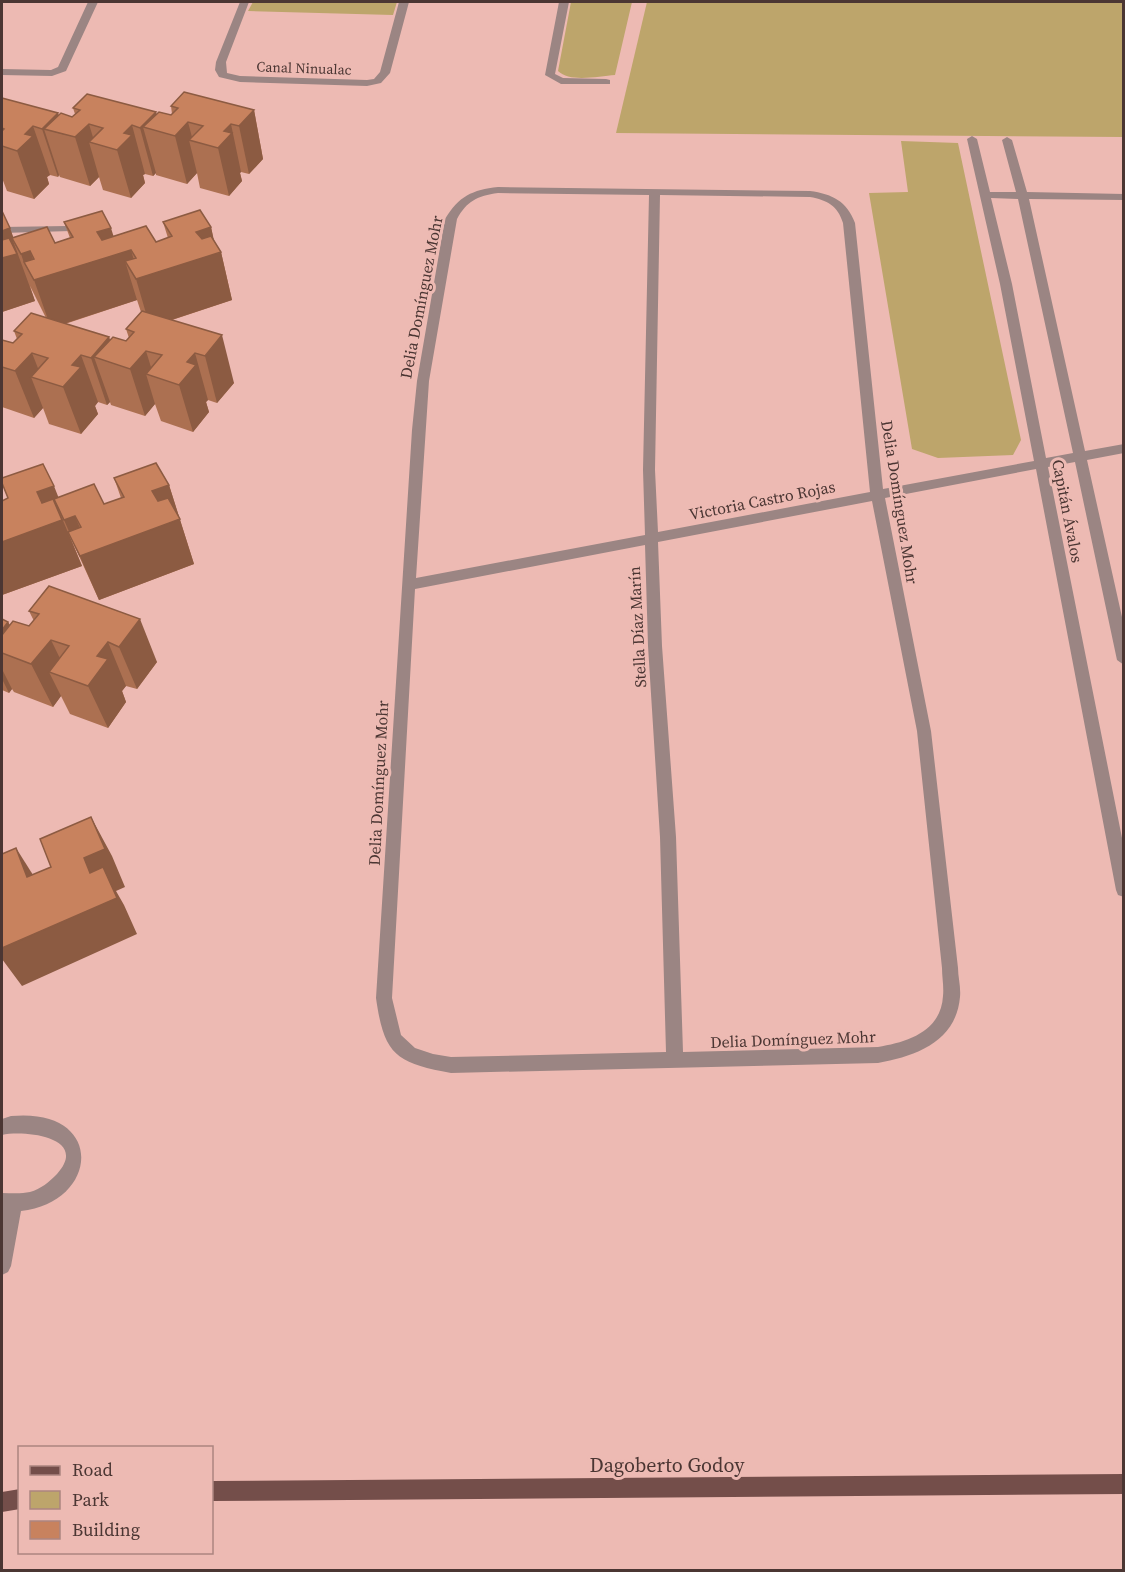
<svg xmlns="http://www.w3.org/2000/svg" width="1125" height="1572" font-family="'Source Serif 4',serif">
	<rect width="100%" height="100%" fill="#edbab3"/>
	<!-- green -->
	<g fill="#bda56b">
		<path d="M253,2H397L393,15L248,11Z"/>
		<path d="M571,2H632L615,75C599,76 570,83 558,71Z"/>
		<path d="M647,2H1123V137L616,133Z"/>
		<path d="M901,141L958,143L1021,440L1013,455L938,458L912,449L869,193L908,192Z"/>
	</g>
	<g fill="none" stroke-linecap="round" stroke-linejoin="round">
		<!-- minor -->
		<g fill="#9b8583" fill-rule="evenodd">
			<path d="M88,2H98L66,71L52,76L2,75V69L51,70L58,67Z"/>
			<path d="M240,2H249L226,62L227,73L240,76L367,80L374,79L380,72L399,2H409L390,73L381,83L367,86L240,82L219,77L215,70L216,62Z"/>
			<path d="M559,2H569L555,74L563,78L606,79L610,80V84H561L545,75Z"/>
			<path d="M972,136L977,139L990,192H1016L1002,140L1007,137L1012,140L1027,192L1124,194V200L1029,199L1085,451L1124,444V453L1087,460L1124,626V665L1117,660L1075,462L1048,467L1124,848V897L1118,895L1116,890L1036,469L885,498L931,731L958,968C958,977 961,987 960,997C956,1042 916,1056 878,1063L451,1073C396,1063 384,1055 376,998L412,430L417,381L445,219C459,196 472,190 498,187L810,191C832,194 847,201 855,223L883,489L1034,461L1000,284L967,139ZM498,193L649,195L643,470L645,535L416,578L429,381L457,219C467,201 477,196 498,193ZM660,195L810,197C827,200 838,206 843,223L870,492L658,532L655,470ZM991,198L1018,199L1073,453L1046,458L1012,284ZM872,501L917,731L942,968C942,977 944,987 943,996C941,1032 907,1042 878,1047L683,1052L676,837L662,646L658,542ZM645,545L648,646L660,837L666,1052L451,1057L433,1054L415,1048L401,1035L392,998L415,589Z"/>
			<path d="M67,226L71,227V231L2,233V227Z"/>
			<path d="M11,1116C107,1107 99,1203 21,1211L11,1266L8,1272L2,1275V1193C11,1193 21,1194 30,1192C41,1189 49,1182 57,1174C90,1137 24,1130 2,1135V1119Z"/>
		</g>
		<!-- major -->
		<g fill="#744e4a" fill-rule="evenodd">
			<path d="M1124,1474V1494L212,1501V1481Z"/>
			<path d="M20,1489V1509L2,1512V1492Z"/>
		</g>
	</g>
	<!-- wall -->
	<g fill="#ac7051" fill-rule="evenodd">
		<path d="M2,98L59,115L72,117L75,114L73,108L171,115L172,114L171,106L254,110L263,159L249,174L241,172L240,173L242,181L229,196L200,188L197,173L187,184L156,175V173L153,176L145,174L143,175L145,183L131,198L103,190L99,177L90,186L60,177L59,175L58,177L50,175L47,177L49,184L34,199L7,191L2,178V179Z"/>
		<path d="M64,222L114,236L156,242L168,238L163,222L211,227L214,242L221,252L232,300L172,320L234,383L217,403L208,400L206,402L209,412L193,432L161,421L155,404L145,416L111,405L110,402L107,405L98,402L95,406L98,414L81,434L49,424L43,408L34,418L2,407V340L13,343L17,339L14,331L46,318L30,286L27,277L35,301L2,312L10,228L13,237L55,243L70,238ZM137,300L141,312L126,329L129,338L126,341L110,340L109,337L65,324Z"/>
		<path d="M114,478L169,485L194,564L99,600L69,534L82,566L2,595V501L58,497L104,504L121,498Z"/>
		<path d="M49,586L157,662L137,689L126,686L122,691L126,702L108,728L70,714L61,696L53,707L14,692L12,689L9,693L2,690V619L8,622L10,625L29,626L34,621L29,611Z"/>
	</g>
	<!-- shaded-wall -->
	<g fill="#8c5b42">
		<path d="M254,110L263,159L249,174L239,126Z"/>
		<path d="M156,112L161,132L143,127L156,173L153,176L140,128Z"/>
		<path d="M58,113L65,135L44,129L59,175L58,177L42,129Z"/>
		<path d="M188,122L193,141L189,140L197,173L187,184L175,136Z"/>
		<path d="M89,124L95,144L89,142L99,177L90,186L75,137Z"/>
		<path d="M231,124L241,172L240,173L242,181L229,196L218,148L224,131Z"/>
		<path d="M132,125L145,174L143,175L145,183L131,198L117,150L124,133Z"/>
		<path d="M33,126L50,175L47,177L49,184L34,199L17,151L25,134Z"/>
		<path d="M211,227L217,254L221,252L232,300L150,327L136,279L125,261L137,300L51,328L34,280L24,263L21,254L30,251L40,278L97,232L111,228L119,254L131,250L139,278L196,232Z"/>
		<path d="M10,228L17,248L12,238L35,301L2,312V231Z"/>
		<path d="M222,335L234,383L217,403L205,356Z"/>
		<path d="M109,337L118,365L94,357L110,402L107,405L91,358Z"/>
		<path d="M146,351L154,377L146,374L155,404L145,416L130,369Z"/>
		<path d="M32,353L43,381L31,377L43,408L34,418L15,371Z"/>
		<path d="M195,353L208,400L206,402L209,412L193,432L179,385L187,362Z"/>
		<path d="M81,355L98,402L95,406L98,414L81,434L63,387L72,365Z"/>
		<path d="M169,485L194,564L99,600L64,520L54,499L82,566L2,595V542L37,492L54,486L67,519L75,516L90,552L152,491Z"/>
		<path d="M140,619L157,662L137,689L119,647Z"/>
		<path d="M8,622L30,663L2,653V630Z"/>
		<path d="M51,640L70,679L49,672L61,696L53,707L31,664Z"/>
		<path d="M108,642L126,686L122,691L126,702L108,728L88,686L97,656Z"/>
		<path d="M2,669L12,689L9,693L2,679Z"/>
		<path d="M91,817L112,856L125,887L116,891L124,905L137,934L22,986L2,959V948L90,873L84,858Z"/>
		<path d="M16,848L40,886L27,877Z"/>
	</g>
	<!-- building -->
	<g fill="#c8825e" stroke="#8c5b42" stroke-width="1.5">
		<path d="M184,92L254,110L239,126L231,124L224,131L232,133L218,148L189,140L203,126L188,122L175,136L143,127L159,112L171,115L178,108L171,106Z"/>
		<path d="M87,94L156,112L140,128L132,125L124,133L132,135L117,150L89,142L103,128L89,124L75,137L44,129L61,113L72,117L80,110L73,108Z"/>
		<path d="M2,98L58,113L42,129L33,126L25,134L33,136L17,151L2,146V131L4,129L2,128Z"/>
		<path d="M200,210L211,227L196,232L202,239L211,236L221,252L136,279L125,261L136,258L131,250L34,280L24,262L34,259L30,251L21,254L12,238L47,227L55,243L73,237L64,222L102,211L111,228L97,232L102,240L146,226L156,242L172,236L163,222Z"/>
		<path d="M2,211L10,228L2,231Z"/>
		<path d="M9,238L17,254L2,258V240Z"/>
		<path d="M142,311L222,335L205,356L195,353L187,362L196,365L179,385L146,374L162,355L146,351L130,369L94,357L113,337L126,341L134,332L126,329Z"/>
		<path d="M31,313L109,337L91,358L81,355L72,365L81,367L63,387L31,377L48,358L32,353L15,371L2,367V340L13,343L22,334L14,331Z"/>
		<path d="M156,463L169,485L152,491L158,501L168,498L180,519L80,556L68,532L81,527L75,516L64,520L54,499L94,484L104,504L124,497L114,478Z"/>
		<path d="M43,464L54,486L37,492L42,503L53,499L62,520L2,542V501L8,498L2,483V478Z"/>
		<path d="M49,586L140,619L119,647L108,642L97,656L108,659L88,686L49,672L69,646L51,640L31,664L2,653V635L13,621L29,626L39,614L29,611Z"/>
		<path d="M2,619L8,622L2,630Z"/>
		<path d="M91,817L105,849L84,858L90,873L103,867L117,898L2,948V854L16,848L27,877L51,867L40,839Z"/>
	</g>
	<g text-anchor="middle" dominant-baseline="central" stroke-width="6" stroke-linejoin="round" paint-order="stroke">
		<!-- far-street labels -->
		<g font-size="14" fill="#4b3633" stroke="#edbab3">
			<text transform="translate(304 68) rotate(2)">Canal Ninualac</text>
		</g>
		<!-- street labels -->
		<g font-size="16" fill="#4b3633" stroke="#edbab3">
			<text transform="translate(421 297) rotate(-79)">Delia Domínguez Mohr</text>
			<text transform="translate(762 500) rotate(-11)">Victoria Castro Rojas</text>
			<text transform="translate(900 502) rotate(81)">Delia Domínguez Mohr</text>
			<text transform="translate(1068 511) rotate(79)">Capitán Ávalos</text>
			<text transform="translate(637 627) rotate(-93)">Stella Díaz Marín</text>
			<text transform="translate(378 783) rotate(-87)">Delia Domínguez Mohr</text>
			<text transform="translate(793 1039) rotate(-2)">Delia Domínguez Mohr</text>
		</g>
		<!-- near-street labels -->
		<g font-size="20" fill="#4b3633" stroke="#edbab3">
			<text x="667" y="1465">Dagoberto Godoy</text>
		</g>
	</g>
	<!-- border -->
	<rect width="1125" height="1572" fill="none" stroke="#4b3633" stroke-width="6"/>
	<!-- legend -->
	<rect x="18" y="1446" width="195" height="108" fill="#edbab3" stroke="#ac8580" stroke-width="1.5"/>
	<rect x="30" y="1466" width="30" height="9" fill="#744e4a" stroke="#ac8580" stroke-width="1.5"/>
	<text x="72" y="1476" font-size="18" fill="#4b3633">Road</text>
	<rect x="30" y="1491" width="30" height="18" fill="#bda56b" stroke="#ac8580" stroke-width="1.5"/>
	<text x="72" y="1506" font-size="18" fill="#4b3633">Park</text>
	<rect x="30" y="1521" width="30" height="18" fill="#c8825e" stroke="#ac8580" stroke-width="1.5"/>
	<text x="72" y="1536" font-size="18" fill="#4b3633">Building</text>
</svg>
